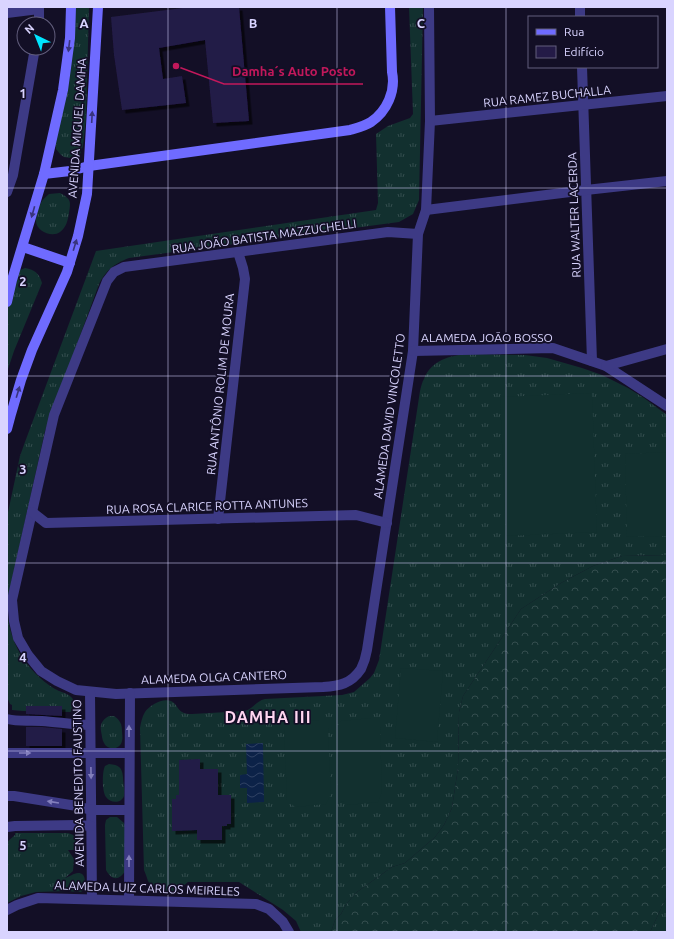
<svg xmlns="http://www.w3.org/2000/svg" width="674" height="939" font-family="Ubuntu,sans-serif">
	<defs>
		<pattern id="grass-tufts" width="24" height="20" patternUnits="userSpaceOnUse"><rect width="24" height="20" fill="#12302f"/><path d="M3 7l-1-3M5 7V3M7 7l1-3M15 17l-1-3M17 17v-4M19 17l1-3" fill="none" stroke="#344d4e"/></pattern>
		<pattern id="forest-crowns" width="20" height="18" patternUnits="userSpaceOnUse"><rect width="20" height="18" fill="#12302f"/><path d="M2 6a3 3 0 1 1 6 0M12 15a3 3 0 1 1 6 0" fill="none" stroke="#344d4e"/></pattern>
		<pattern id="water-waves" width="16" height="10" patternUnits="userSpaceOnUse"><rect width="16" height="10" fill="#0c2248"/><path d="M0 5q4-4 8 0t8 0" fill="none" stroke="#2f4163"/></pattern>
		<filter id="shadow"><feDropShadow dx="3.5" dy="3.5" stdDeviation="0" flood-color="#0009"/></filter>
	</defs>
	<rect width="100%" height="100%" fill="#130f26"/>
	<!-- grass -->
	<g fill="url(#grass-tufts)">
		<path d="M76,7H89L86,119L83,146L80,154L75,157L70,158L64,157L61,155L56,149L55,139Z"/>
		<path d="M409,7H423L419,200L413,214L399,222L129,258C114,264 107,269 99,284L45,431L8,597C4,635 23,669 55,689C64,694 72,693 76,705L74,710L70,712L23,711L12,710V705L10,704L7,697V517L20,456L25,442L96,251L376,210L378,203L376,134L388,126L410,118L413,114Z"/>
		<path d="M60,193C71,199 71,201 69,213C68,220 66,228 60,232C52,238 36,231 36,221C35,218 40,204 42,201C44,198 47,196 49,194Z"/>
		<path d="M25,268C35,270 39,273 42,283L14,351L7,372V310L14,281L18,271Z"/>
		<path d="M469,354L525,355L547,358L582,368L602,375L628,388L644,398L667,415V555L622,556L593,566L561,583L521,609L463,696L459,712L458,768L453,801L452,808L444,825L435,837L405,863L392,867L357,892L347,903L341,914L335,920L331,932H301L296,921L283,910L239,882H188L176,892L166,893L162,892L155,889L148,881L146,875L144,870L140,728C141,722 142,717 145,712C150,705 162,698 171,701C176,703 178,710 182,712C185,714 189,714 192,714L245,711C253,709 256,701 265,699L342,695L354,692L370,678L374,673L379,660L420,391C421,387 422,382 424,379C431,360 451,355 469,354Z"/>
		<path d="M109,716H114C120,720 122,724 122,731C122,734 123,738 122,741C120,750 108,751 104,743C102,740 102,735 101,731C100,724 102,720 109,716Z"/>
		<path d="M109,764C119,765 122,767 123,777C123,782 125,790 124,796C121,804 110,803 106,797C102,791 102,772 105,766Z"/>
		<path d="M110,817H117L124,823L126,827V870C119,881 112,881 106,870L105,825L106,820Z"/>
		<path d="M15,833H68C78,836 81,840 84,851L82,854L78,856L77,852L75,850H68L74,859L73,871L65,878C69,877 74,873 78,873C87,873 85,884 84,889L81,892H76L69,891L36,892L21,896L7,903V842L15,835Z"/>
		<path d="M667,896V932H650Z"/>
	</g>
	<!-- forest -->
	<path fill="url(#forest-crowns)" d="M667,555V896L650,932H331L335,920L341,914L347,903L357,892L392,867L405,863L435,837L444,825L452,808L453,801L458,768L459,712L463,696L521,609L561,583L593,566L622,556Z"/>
	<!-- pitch -->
	<g fill="#12302f">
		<path d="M592,393L597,532L506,536L500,397Z"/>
		<path d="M667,452V536L627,537L625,454Z"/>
		<path d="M401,668L443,671L437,742L395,738Z"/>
		<path d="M371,718L380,726L382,792L378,802L347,805L338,798L336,728L341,721Z"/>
		<path d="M319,720L328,728L331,794L326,804L295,807L287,800L284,729L290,722Z"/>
	</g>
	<!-- water -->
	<path fill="url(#water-waves)" d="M263,743L264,802L247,803V788H240V775L247,774L246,744Z"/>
	<!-- building -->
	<g fill="#241b47" filter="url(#shadow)">
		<path d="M191,7H239L249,121L213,123L205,40L159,48L163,79L182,76L186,103L122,110L114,55L111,17Z"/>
		<path d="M26,706H62V716L42,715L26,714Z"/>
		<path d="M26,727H42L62,729V746H26Z"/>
		<path d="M200,759V769H218V795H231V824H227V826H222V840H197V830L172,831V799H176V795H179V760Z"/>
	</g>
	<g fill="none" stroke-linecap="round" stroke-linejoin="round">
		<!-- street -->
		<g stroke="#3d3a85" stroke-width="10">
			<path d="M580,7V17"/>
			<path d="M7,13L39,9"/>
			<path d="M39,24V7"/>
			<path d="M582,67L592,361"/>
			<path d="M430,121L667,96"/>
			<path d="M7,192L13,175L35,48"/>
			<path d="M426,210L586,190L667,181"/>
			<path d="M418,234L388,232L124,267L114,272L107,281L54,415L12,600L14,621L18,638L28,655L41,671L57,681L76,690L116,694L323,687C339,686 351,684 361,669C364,663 366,656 367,650L413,351L418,234L426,210L430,121L429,7"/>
			<path d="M413,351L553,348L606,366L667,406"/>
			<path d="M606,366L667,349"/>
			<path d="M32,512L46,523L356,515L387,523"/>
			<path d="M218,519L245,279L243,268L238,252"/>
			<path d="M90,692L92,899"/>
			<path d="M7,719C20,722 29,720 42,721C58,722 74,725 90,725"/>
			<path d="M7,753H129"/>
			<path d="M7,796H14L77,806L91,810H129"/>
			<path d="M7,827L15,826L77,825L91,826"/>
			<path d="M129,900L130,693"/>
			<path d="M7,910L17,905L38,898L256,904L269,909L283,922L289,932"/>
		</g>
		<!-- secondary -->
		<g stroke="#6f6bff" stroke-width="10">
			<path d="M44,174L70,171L89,166L350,130C357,128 365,126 371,122C387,111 396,91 392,72L390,7"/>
			<path d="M23,247L70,263"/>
			<path d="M7,302L12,280L44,174L63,90L70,38L71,7"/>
			<path d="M7,429L11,414L21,380L32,350L67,272L78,236L87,194L98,7"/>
		</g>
	</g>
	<!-- one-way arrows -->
	<defs><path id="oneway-solid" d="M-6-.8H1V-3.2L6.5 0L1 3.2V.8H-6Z"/></defs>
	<g fill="#38347d">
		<use href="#oneway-solid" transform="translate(69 46) rotate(97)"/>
		<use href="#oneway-solid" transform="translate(92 117) rotate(-87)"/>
		<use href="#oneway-solid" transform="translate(33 212) rotate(106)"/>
		<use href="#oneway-solid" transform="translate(75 245) rotate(-73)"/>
		<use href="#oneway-solid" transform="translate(18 392) rotate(-73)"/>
	</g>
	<g fill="#837fbc">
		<use href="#oneway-solid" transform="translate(129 731) rotate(-90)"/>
		<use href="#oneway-solid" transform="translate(25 753)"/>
		<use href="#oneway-solid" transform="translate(91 773) rotate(89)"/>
		<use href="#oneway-solid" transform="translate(53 802) rotate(-171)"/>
		<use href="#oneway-solid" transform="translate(129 861) rotate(-90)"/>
	</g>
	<!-- grid -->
	<path fill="none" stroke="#d9d4ff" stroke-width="1" stroke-opacity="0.55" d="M168,7V932M337,7V932M506,7V932M7,188H667M7,376H667M7,563H667M7,751H667"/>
	<g text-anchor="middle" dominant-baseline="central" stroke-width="3.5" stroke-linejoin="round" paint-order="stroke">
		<!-- street labels -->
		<g font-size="12" fill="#d9d4ff" stroke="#130f26">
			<text transform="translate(547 96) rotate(-6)">RUA RAMEZ BUCHALLA</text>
			<text transform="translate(77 128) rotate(-86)">AVENIDA MIGUEL DAMHA</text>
			<text transform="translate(574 215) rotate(-92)">RUA WALTER LACERDA</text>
			<text transform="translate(264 236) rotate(-8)">RUA JOÃO BATISTA MAZZUCHELLI</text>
			<text x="487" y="337">ALAMEDA JOÃO BOSSO</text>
			<text transform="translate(220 384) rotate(-84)">RUA ANTÔNIO ROLIM DE MOURA</text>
			<text transform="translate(389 416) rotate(-82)">ALAMEDA DAVID VINCOLETTO</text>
			<text transform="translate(207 506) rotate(-2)">RUA ROSA CLARICE ROTTA ANTUNES</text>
			<text transform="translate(214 677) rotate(-2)">ALAMEDA OLGA CANTERO</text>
			<text transform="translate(78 783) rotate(-91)">AVENIDA BENEDITO FAUSTINO</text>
			<text transform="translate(147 888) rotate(2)">ALAMEDA LUIZ CARLOS MEIRELES</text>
		</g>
		<!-- district labels -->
		<g font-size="16" font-weight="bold" letter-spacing="1" fill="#ffd6f0" stroke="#130f26">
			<text x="268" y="717">DAMHA III</text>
		</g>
	</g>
	<g font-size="13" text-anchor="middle" font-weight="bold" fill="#d9d4ff" stroke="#130f26" stroke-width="3.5" stroke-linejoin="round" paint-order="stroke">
		<text x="84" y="28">A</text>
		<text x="253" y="28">B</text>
		<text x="421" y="28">C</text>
		<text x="23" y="98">1</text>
		<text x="23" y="286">2</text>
		<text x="23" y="474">3</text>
		<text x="23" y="662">4</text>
		<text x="23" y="850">5</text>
	</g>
	<!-- callouts -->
	<path fill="none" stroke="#c2185b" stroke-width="1.5" d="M176 66L224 84H363"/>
	<circle fill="#c2185b" stroke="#130f26" stroke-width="1.5" cx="176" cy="66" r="4"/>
	<g font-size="13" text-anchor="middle" font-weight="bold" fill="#c2185b" stroke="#130f26" stroke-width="3.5" stroke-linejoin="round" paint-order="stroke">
		<text x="294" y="76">Damha´s Auto Posto</text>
	</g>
	<!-- border -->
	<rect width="674" height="939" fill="none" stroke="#d9d4ff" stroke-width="16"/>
	<!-- legend -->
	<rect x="528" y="16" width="130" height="52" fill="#130f26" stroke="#625e7d"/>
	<rect x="536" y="29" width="20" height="6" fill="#6f6bff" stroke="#625e7d"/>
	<text x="564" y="36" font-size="12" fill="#d9d4ff">Rua</text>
	<rect x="536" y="46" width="20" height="12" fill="#241b47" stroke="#625e7d"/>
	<text x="564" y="56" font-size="12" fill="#d9d4ff">Edifício</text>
	<!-- north arrow -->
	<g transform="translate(36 36) rotate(317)"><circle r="19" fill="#130f26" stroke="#625e7d"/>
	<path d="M0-3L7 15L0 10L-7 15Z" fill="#00e5ff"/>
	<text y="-6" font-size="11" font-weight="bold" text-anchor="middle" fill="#d9d4ff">N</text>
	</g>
</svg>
